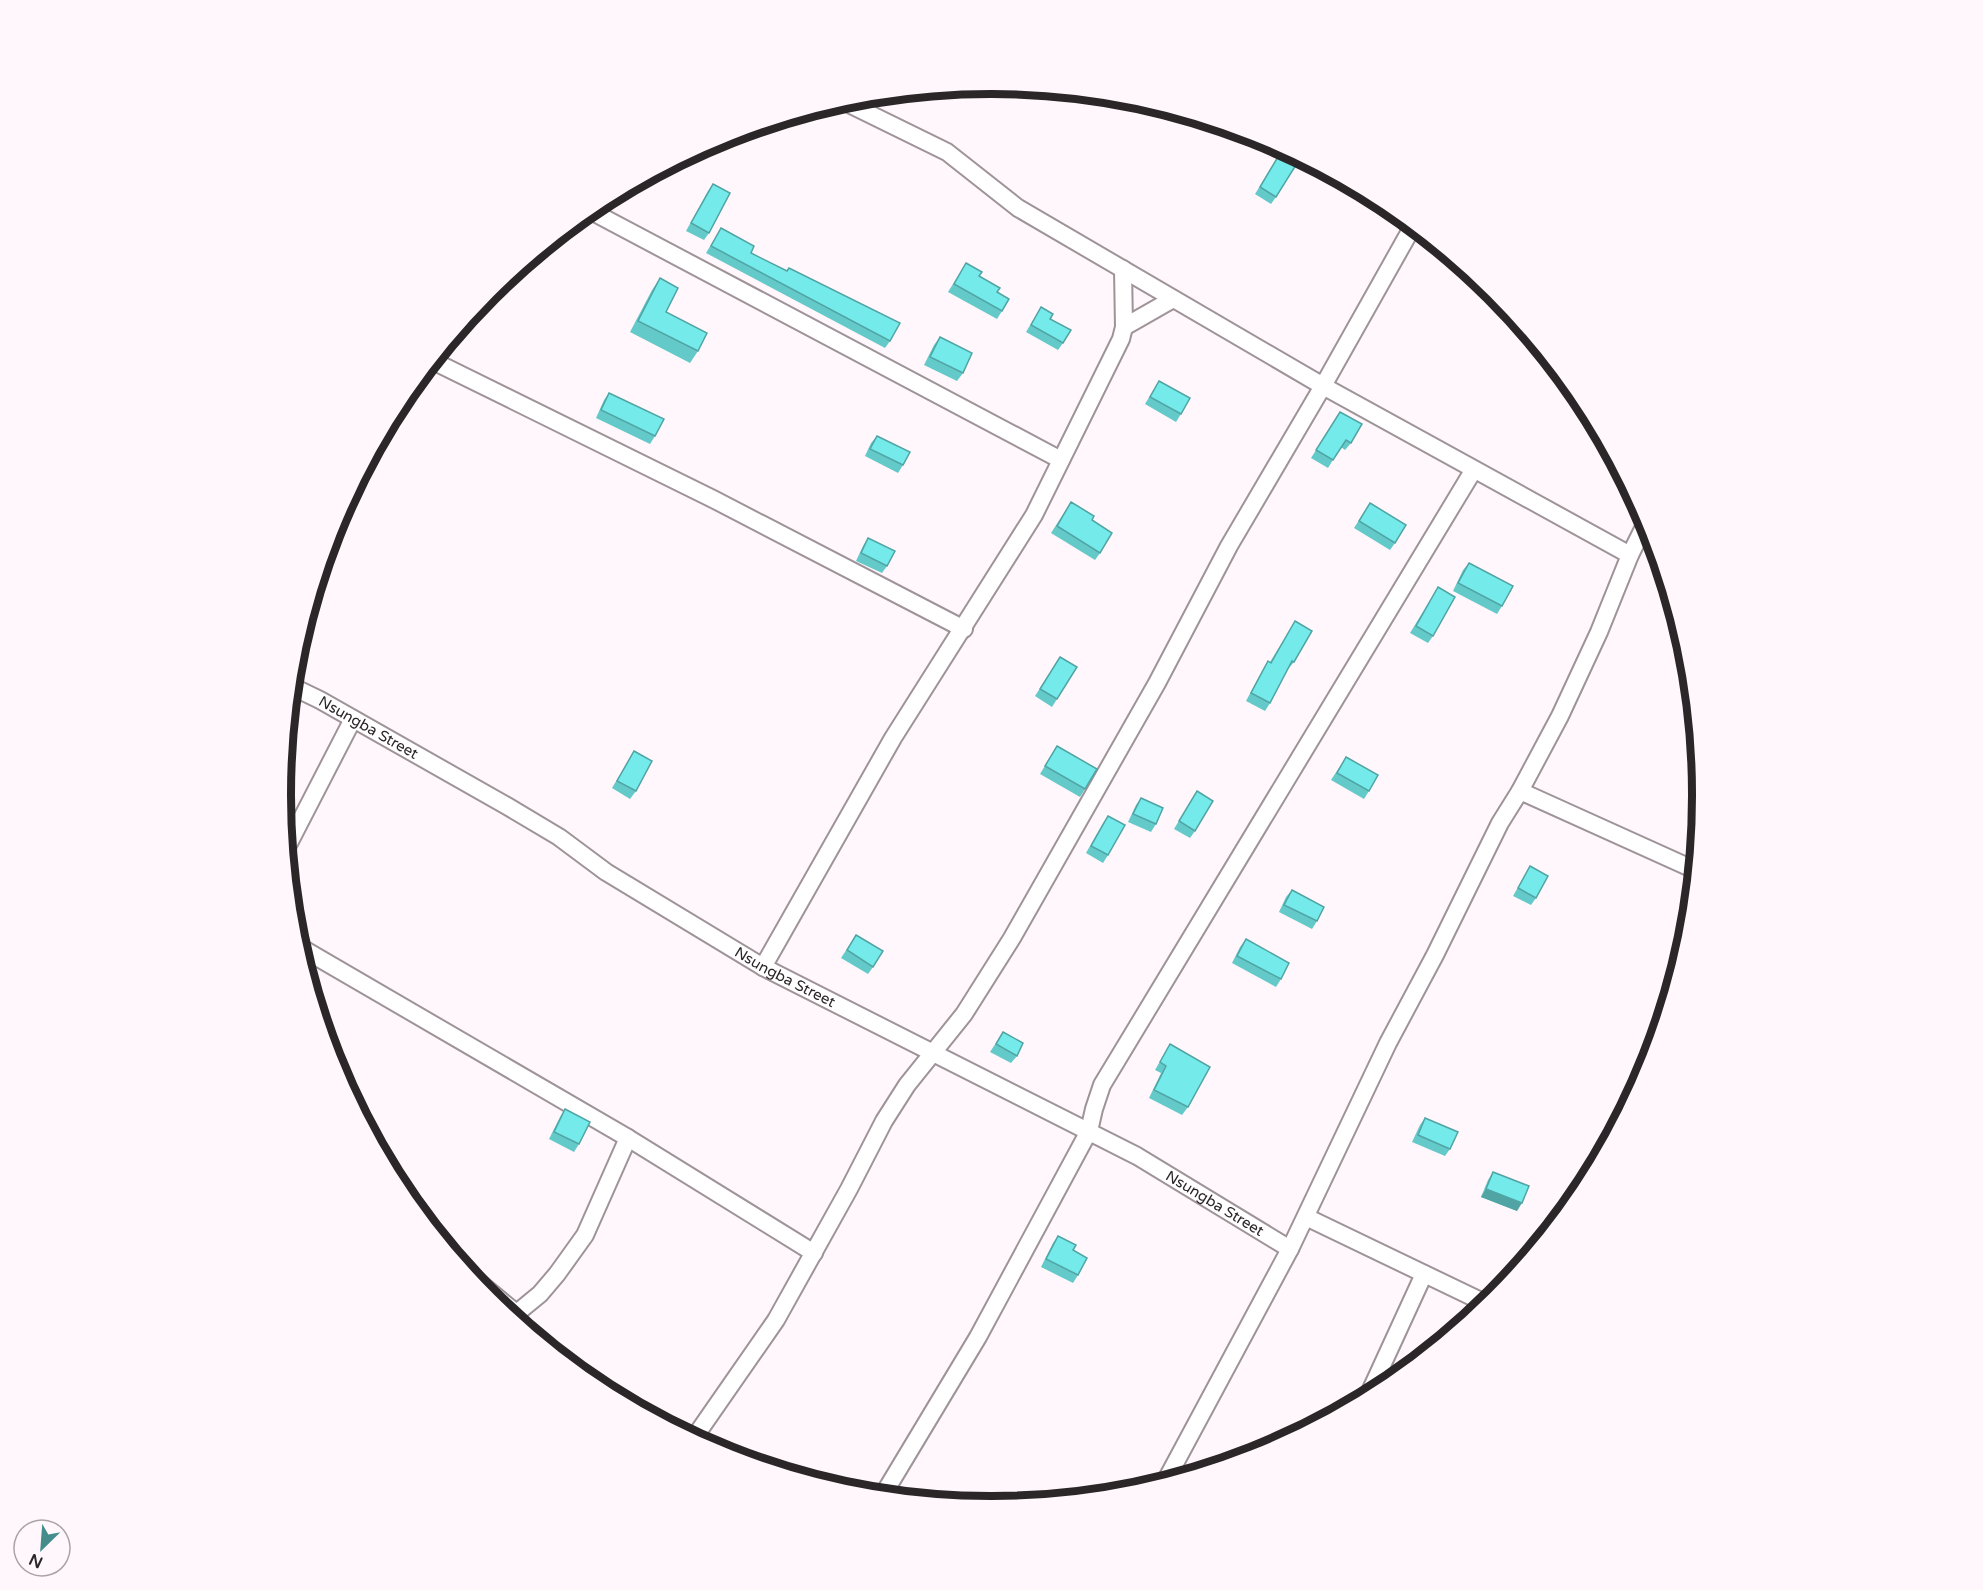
<svg xmlns="http://www.w3.org/2000/svg" width="1983" height="1590" font-family="'Varela Round',sans-serif">
	<rect width="100%" height="100%" fill="#fff7fb"/>
	<g fill="none" stroke-linecap="round" stroke-linejoin="round">
		<!-- minor casing -->
		<g stroke="#9e9398" stroke-width="20">
			<g id="minor">
				<path d="M843,101L947,152L1018,208L1323,386L1630,555"/>
				<path d="M589,210L1061,460"/>
				<path d="M1124,327L1173,299"/>
				<path d="M433,361L713,499L964,629"/>
				<path id="s1" d="M291,686L320,700L507,806L559,837L606,872L763,967L1137,1156L1290,1249"/>
				<path d="M1520,791L1695,870"/>
				<path d="M286,849L353,719"/>
				<path d="M298,946L628,1138L814,1253"/>
				<path d="M763,967L893,738L1034,515L1121,339L1124,327L1123,269"/>
				<path d="M1306,1217L1487,1304"/>
				<path d="M471,1276L516,1313"/>
				<path d="M512,1317L540,1294L557,1274L585,1235L628,1138"/>
				<path d="M1368,1396L1424,1274"/>
				<path d="M694,1438L776,1320L849,1189L884,1121L907,1085L964,1014L1012,938L1157,683L1229,546L1323,386L1413,226"/>
				<path d="M1165,1482L1290,1249L1388,1043L1435,955L1500,823L1520,791L1560,716L1599,632L1630,555L1647,521"/>
				<path d="M883,1495L978,1337L1089,1131L1094,1109L1102,1085L1473,471"/>
			</g>
		</g>
		<!-- minor -->
		<use href="#minor" stroke="#fff" stroke-width="16"/>
	</g>
	<!-- wall -->
	<g fill="#64c9c9">
		<path d="M1279,155L1276,197L1271,204L1255,194Z"/>
		<path d="M635,183L628,194L622,190Z"/>
		<path d="M713,184L709,233L704,240L686,231L708,191Z"/>
		<path d="M721,228L751,253L786,271L789,268L890,341L885,348L706,253Z"/>
		<path d="M966,263L979,276L1002,311L997,319L948,292Z"/>
		<path d="M660,278L666,312L698,351L690,363L630,332L652,290Z"/>
		<path d="M1041,307L1050,319L1063,343L1058,350L1026,332Z"/>
		<path d="M940,337L963,373L957,381L924,365L934,345Z"/>
		<path d="M1159,381L1181,414L1176,422L1145,404Z"/>
		<path d="M609,393L655,436L650,444L596,418L604,400Z"/>
		<path d="M1340,412L1351,443L1345,450L1341,447L1328,468L1311,458Z"/>
		<path d="M877,436L903,465L898,473L865,456L871,443Z"/>
		<path d="M1071,502L1092,520L1100,553L1095,560L1051,533Z"/>
		<path d="M1370,503L1395,543L1390,550L1354,528Z"/>
		<path d="M868,538L887,566L882,573L856,561L863,546Z"/>
		<path d="M1469,563L1502,606L1497,614L1453,591L1463,570Z"/>
		<path d="M1438,587L1433,636L1428,643L1410,633Z"/>
		<path d="M1295,621L1294,662L1288,669L1270,703L1265,711L1246,701L1263,669L1268,661L1270,662Z"/>
		<path d="M1060,657L1057,699L1052,707L1035,696Z"/>
		<path d="M1057,746L1085,789L1080,797L1040,774Z"/>
		<path d="M634,751L636,791L630,799L612,788Z"/>
		<path d="M1346,757L1369,791L1364,799L1331,780Z"/>
		<path d="M1197,791L1195,831L1190,838L1174,829Z"/>
		<path d="M1141,798L1156,824L1151,832L1128,822L1136,805Z"/>
		<path d="M1108,816V855L1103,863L1086,853L1103,823Z"/>
		<path d="M1530,866L1536,898L1531,905L1513,896Z"/>
		<path d="M1292,890L1317,921L1312,929L1279,912L1286,897Z"/>
		<path d="M856,935L873,967L868,974L841,958Z"/>
		<path d="M1246,939L1281,979L1276,987L1232,963L1240,947Z"/>
		<path d="M1003,1032L1017,1056L1011,1063L990,1052Z"/>
		<path d="M1170,1044L1188,1107L1182,1115L1149,1098L1161,1073L1155,1070Z"/>
		<path d="M565,1109L579,1144L574,1152L549,1139L560,1117Z"/>
		<path d="M1425,1118L1450,1149L1445,1156L1412,1142L1420,1125Z"/>
		<path d="M1493,1172L1517,1211L1481,1197L1488,1180Z"/>
		<path d="M1058,1236L1073,1250L1078,1275L1073,1283L1041,1267L1053,1243Z"/>
	</g>
	<!-- shaded-wall -->
	<path fill="#51a4a4" d="M1486,1189L1522,1203L1517,1211L1481,1197Z"/>
	<!-- building -->
	<g fill="#74eaea" stroke="#51a4a4" stroke-width="1.5">
		<path d="M1279,155L1296,165L1276,197L1260,187Z"/>
		<path d="M713,184L730,193L709,233L691,223Z"/>
		<path d="M721,228L754,246L751,253L787,271L789,268L900,323L890,341L711,246Z"/>
		<path d="M966,263L982,272L979,276L1000,288L997,292L1009,299L1002,311L954,284Z"/>
		<path d="M660,278L678,288L666,312L707,333L698,351L638,321Z"/>
		<path d="M1041,307L1053,314L1050,319L1071,330L1063,343L1031,325Z"/>
		<path d="M940,337L972,353L963,373L930,357Z"/>
		<path d="M1159,381L1190,398L1181,414L1150,397Z"/>
		<path d="M609,393L664,419L655,436L601,410Z"/>
		<path d="M1340,412L1362,424L1351,443L1346,440L1333,460L1316,450Z"/>
		<path d="M877,436L910,452L903,465L870,449Z"/>
		<path d="M1071,502L1094,516L1092,520L1112,533L1100,553L1057,526Z"/>
		<path d="M1370,503L1406,525L1395,543L1359,521Z"/>
		<path d="M868,538L895,551L887,566L861,553Z"/>
		<path d="M1469,563L1513,586L1502,606L1458,583Z"/>
		<path d="M1438,587L1455,597L1433,636L1416,626Z"/>
		<path d="M1295,621L1312,631L1294,662L1292,661L1270,703L1251,693L1268,661L1271,663Z"/>
		<path d="M1060,657L1077,667L1057,699L1040,689Z"/>
		<path d="M1057,746L1097,769L1085,789L1045,766Z"/>
		<path d="M634,751L652,761L636,791L617,781Z"/>
		<path d="M1346,757L1378,775L1369,791L1337,773Z"/>
		<path d="M1197,791L1213,801L1195,831L1179,821Z"/>
		<path d="M1141,798L1163,808L1156,824L1133,814Z"/>
		<path d="M1108,816L1125,825L1108,855L1091,846Z"/>
		<path d="M1530,866L1548,876L1536,898L1518,888Z"/>
		<path d="M1292,890L1324,907L1317,921L1284,905Z"/>
		<path d="M856,935L883,951L873,967L847,950Z"/>
		<path d="M1246,939L1289,963L1281,979L1237,956Z"/>
		<path d="M1003,1032L1023,1043L1017,1056L996,1044Z"/>
		<path d="M1170,1044L1210,1067L1188,1107L1154,1090L1166,1066L1160,1062Z"/>
		<path d="M565,1109L590,1122L579,1144L554,1132Z"/>
		<path d="M1425,1118L1458,1132L1450,1149L1418,1135Z"/>
		<path d="M374,1140L396,1159L388,1168Z"/>
		<path d="M1493,1172L1529,1186L1522,1203L1486,1189Z"/>
		<path d="M1058,1236L1076,1245L1073,1250L1087,1258L1078,1275L1046,1259Z"/>
	</g>
	<g text-anchor="middle" dominant-baseline="central" stroke-width="4.5" stroke-linejoin="round" paint-order="stroke">
		<!-- street labels -->
		<g font-size="15" fill="#2b2729" stroke="#fff7fb">
			<text stroke="none"><textPath href="#s1" startOffset="88">Nsungba Street</textPath></text>
			<text stroke="none"><textPath href="#s1" startOffset="574">Nsungba Street</textPath></text>
			<text stroke="none"><textPath href="#s1" startOffset="1060">Nsungba Street</textPath></text>
		</g>
	</g>
	<!-- crop -->
	<path d="M0 0H1983V1590H0ZM991 94H992A700 700 0 0 1 1692 794V796A700 700 0 0 1 992 1496H991A700 700 0 0 1 291 796V794A700 700 0 0 1 991 94Z" fill="#fff7fb" fill-rule="evenodd"/>
	<path fill="none" stroke="#2b2729" stroke-width="8" d="M991 94H992A700 700 0 0 1 1692 794V796A700 700 0 0 1 992 1496H991A700 700 0 0 1 291 796V794A700 700 0 0 1 991 94Z"/>
	<!-- north arrow -->
	<g transform="translate(42 1548) rotate(205)"><circle r="28" fill="#fff7fb" stroke="#aaa4a7" stroke-width="1.5"/>
	<path d="M0-4.5L10 22L0 15L-10 22Z" fill="#458d8d"/>
	<text y="-9" font-size="16" font-weight="bold" text-anchor="middle" fill="#2b2729">N</text>
	</g>
</svg>
